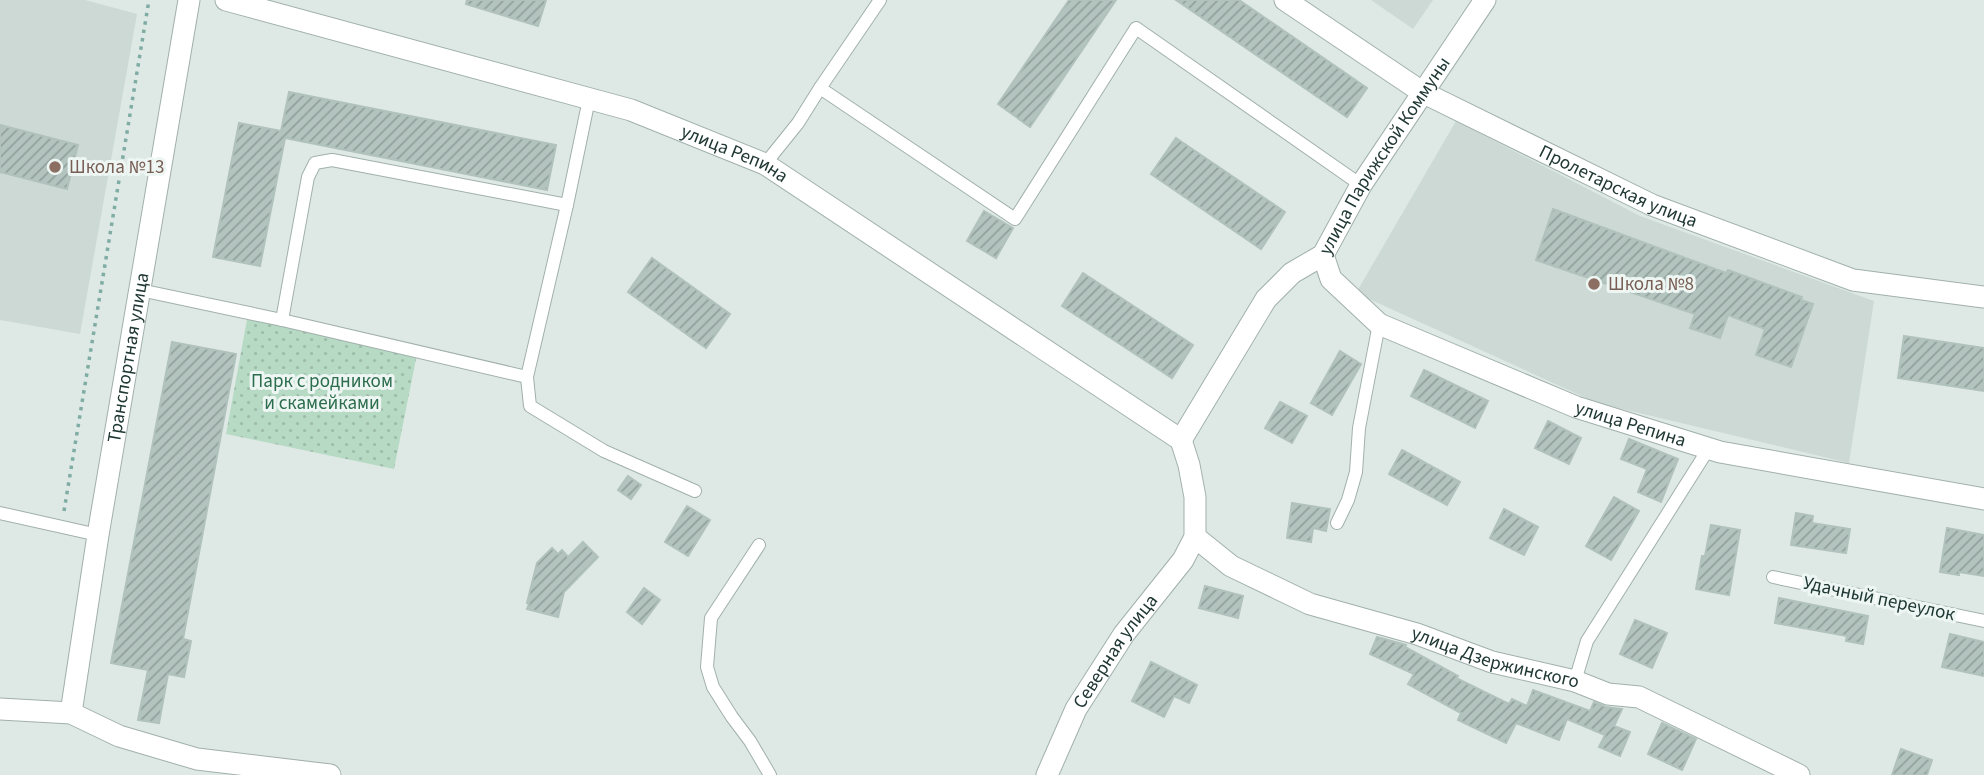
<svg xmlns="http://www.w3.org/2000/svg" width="1984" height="775" font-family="'Source Sans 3',sans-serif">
	<defs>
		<pattern id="park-dots" width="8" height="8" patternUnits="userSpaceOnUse" patternTransform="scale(1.75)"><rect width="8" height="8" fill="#b7dac4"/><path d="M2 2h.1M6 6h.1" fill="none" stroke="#9dbca9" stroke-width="1.8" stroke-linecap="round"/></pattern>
		<pattern id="building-hatch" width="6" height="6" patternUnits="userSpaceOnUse" patternTransform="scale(1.75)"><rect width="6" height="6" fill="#b3c4bf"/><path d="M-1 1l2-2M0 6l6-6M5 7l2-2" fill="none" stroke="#91a09c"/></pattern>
	</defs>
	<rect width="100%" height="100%" fill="#dee9e5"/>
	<!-- built -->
	<g fill="#ccd9d4">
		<path d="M0,0H85L137,14L80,334L0,320Z"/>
		<path d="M1371,0H1433L1413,29Z"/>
		<path d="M1456,121L1640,216L1874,301L1849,463L1597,403L1356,293Z"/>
	</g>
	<!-- park -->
	<path fill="url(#park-dots)" d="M248,314L418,349L394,469L226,434Z"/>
	<!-- building -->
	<g fill="url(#building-hatch)" stroke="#b1c2bd" stroke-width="2">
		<path d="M467,0H546L538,26L466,4Z"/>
		<path d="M1069,0H1116L1030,127L998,104Z"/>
		<path d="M1176,0H1239L1367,88L1347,117Z"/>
		<path d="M289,92L556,145L547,190L285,138L260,266L213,257L239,123L281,131Z"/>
		<path d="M0,125L78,145L67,189L0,172Z"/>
		<path d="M1176,138L1285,212L1261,249L1151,174Z"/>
		<path d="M1553,209L1726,273L1728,270L1802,297L1801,300L1813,304L1791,367L1756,355L1765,329L1728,315L1720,338L1690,328L1695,314L1536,260Z"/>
		<path d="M984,211L1013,228L996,258L967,241Z"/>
		<path d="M652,258L730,314L706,348L628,292Z"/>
		<path d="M1083,273L1193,345L1172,378L1062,306Z"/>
		<path d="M1904,336L1984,348V391L1898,378Z"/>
		<path d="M172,342L236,354L183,639L191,641L184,677L168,674L159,723L138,720L148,670L111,663Z"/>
		<path d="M1340,351L1361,364L1332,415L1311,403Z"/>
		<path d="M1424,370L1488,401L1475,428L1411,396Z"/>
		<path d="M1280,402L1307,416L1292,443L1265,428Z"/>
		<path d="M1548,421L1581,438L1569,464L1535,448Z"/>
		<path d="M1629,439L1678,459L1661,502L1638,492L1647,469L1621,459Z"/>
		<path d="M1402,450L1460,482L1447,505L1389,474Z"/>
		<path d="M628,476L641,485L631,499L618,490Z"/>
		<path d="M1614,497L1639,511L1611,560L1586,546Z"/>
		<path d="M1292,503L1330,509L1326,531L1313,528L1311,542L1287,538Z"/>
		<path d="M687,506L710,520L688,556L665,542Z"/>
		<path d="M1504,509L1538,527L1524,555L1490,538Z"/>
		<path d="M1796,513L1813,516L1812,523L1850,529L1846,553L1791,545Z"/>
		<path d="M1711,525L1740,530L1729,595L1696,589L1702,556H1705Z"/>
		<path d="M1947,528L1984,535V576L1959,572V575L1940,572Z"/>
		<path d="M583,542L598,557L564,592L558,617L527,609L529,604L527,603L537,563L552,548L558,554L562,550L568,557Z"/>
		<path d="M1205,586L1243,596L1238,618L1199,608Z"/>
		<path d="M644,588L660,600L642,624L627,612Z"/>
		<path d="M1779,598L1868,616L1863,644L1846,641L1847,636L1775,623Z"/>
		<path d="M1635,620L1667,633L1652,668L1620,654Z"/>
		<path d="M1950,634L1984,642V676L1942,667Z"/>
		<path d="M1377,637L1406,645L1405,647L1458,676L1456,678L1509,704L1512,699L1527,706L1533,690L1590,711L1594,702L1606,707L1622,709L1614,726L1630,732L1620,756L1599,747L1605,735L1567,719L1559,740L1516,723L1506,743L1458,720L1461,713L1408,684L1414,674L1370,654Z"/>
		<path d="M1151,662L1197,685L1189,703L1174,696L1164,717L1132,701Z"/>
		<path d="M1662,723L1696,739L1682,770L1648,754Z"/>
		<path d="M1901,749L1932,760L1927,775H1892Z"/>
	</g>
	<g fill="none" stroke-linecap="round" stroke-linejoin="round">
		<!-- service casing -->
		<g stroke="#a1b0ac" stroke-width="14">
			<g id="service">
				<path d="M820,88L1015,219L1136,28L1361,185"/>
				<path d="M589,99L567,205L527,377L530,406L604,451L695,491"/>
				<path d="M765,164L798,123L820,88L880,0"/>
				<path d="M140,290L282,320L527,377"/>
				<path d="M282,320L308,177L315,163L332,160L567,205"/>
				<path d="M0,513L98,535"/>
				<path d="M1337,523L1348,500L1356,472L1359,428L1379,324"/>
				<path d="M759,545L711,618L707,667L713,687L732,717L750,741L770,775"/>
				<path d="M1773,577L1984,621"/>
				<path d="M1575,681L1587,641L1709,448"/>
			</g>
		</g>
		<!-- minor casing -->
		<g stroke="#a1b0ac" stroke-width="23">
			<g id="minor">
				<path id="s1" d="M226,0L631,110L765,164L1181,440"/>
				<path id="s2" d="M1285,0L1422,92L1652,205L1853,280L1984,297"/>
				<path id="s3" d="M1323,255L1331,279L1379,324L1576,407L1720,452L1984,499"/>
				<path id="s4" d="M1181,440L1266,299L1292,273L1323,255L1361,185L1485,0"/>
				<path id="s5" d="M1195,537L1231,566L1310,604L1417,634L1492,662L1575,681L1608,694L1639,697L1799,775"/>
				<path d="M0,709L71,713L119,736L197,759L330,775"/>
				<path id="s6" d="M71,713L98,535L189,0"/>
				<path id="s7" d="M1047,775L1076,709L1124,634L1183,560L1195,537V497L1189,465L1181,440"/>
			</g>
		</g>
		<!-- path -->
		<path stroke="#7faca3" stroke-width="3.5" stroke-dasharray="3.5 5" stroke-linecap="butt" d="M64,511L149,0"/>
		<!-- service -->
		<use href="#service" stroke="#fff" stroke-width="12"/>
		<!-- minor -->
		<use href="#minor" stroke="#fff" stroke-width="21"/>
	</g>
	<!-- markers -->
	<g fill="#8d6e63" stroke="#eef6f3" stroke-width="2.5">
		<circle cx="55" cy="167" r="7"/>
		<circle cx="1594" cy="284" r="7"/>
	</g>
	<g text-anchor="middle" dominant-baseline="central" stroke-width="6" stroke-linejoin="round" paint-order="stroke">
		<!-- street labels -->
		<g font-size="19" fill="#203834" stroke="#eef6f3">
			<text stroke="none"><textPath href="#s1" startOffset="532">улица Репина</textPath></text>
			<text stroke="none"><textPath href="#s4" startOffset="354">улица Парижской Коммуны</textPath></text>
			<text stroke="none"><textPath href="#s2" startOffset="383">Пролетарская улица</textPath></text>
			<text stroke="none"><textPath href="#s6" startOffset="360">Транспортная улица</textPath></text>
			<text stroke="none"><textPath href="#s3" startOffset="362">улица Репина</textPath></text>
			<text transform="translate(1879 599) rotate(12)">Удачный переулок</text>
			<text stroke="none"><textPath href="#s7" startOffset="142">Северная улица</textPath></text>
			<text stroke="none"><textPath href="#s5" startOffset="327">улица Дзержинского</textPath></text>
		</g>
		<!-- education labels -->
		<g font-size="19" fill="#785e54" stroke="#eef6f3" text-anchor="start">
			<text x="69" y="167">Школа №13</text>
			<text x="1608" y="284">Школа №8</text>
		</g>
		<!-- park labels -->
		<g font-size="19" fill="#2c6d4d" stroke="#eef6f3">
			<text x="322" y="381">Парк с родником<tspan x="322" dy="22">и скамейками</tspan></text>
		</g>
	</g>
</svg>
